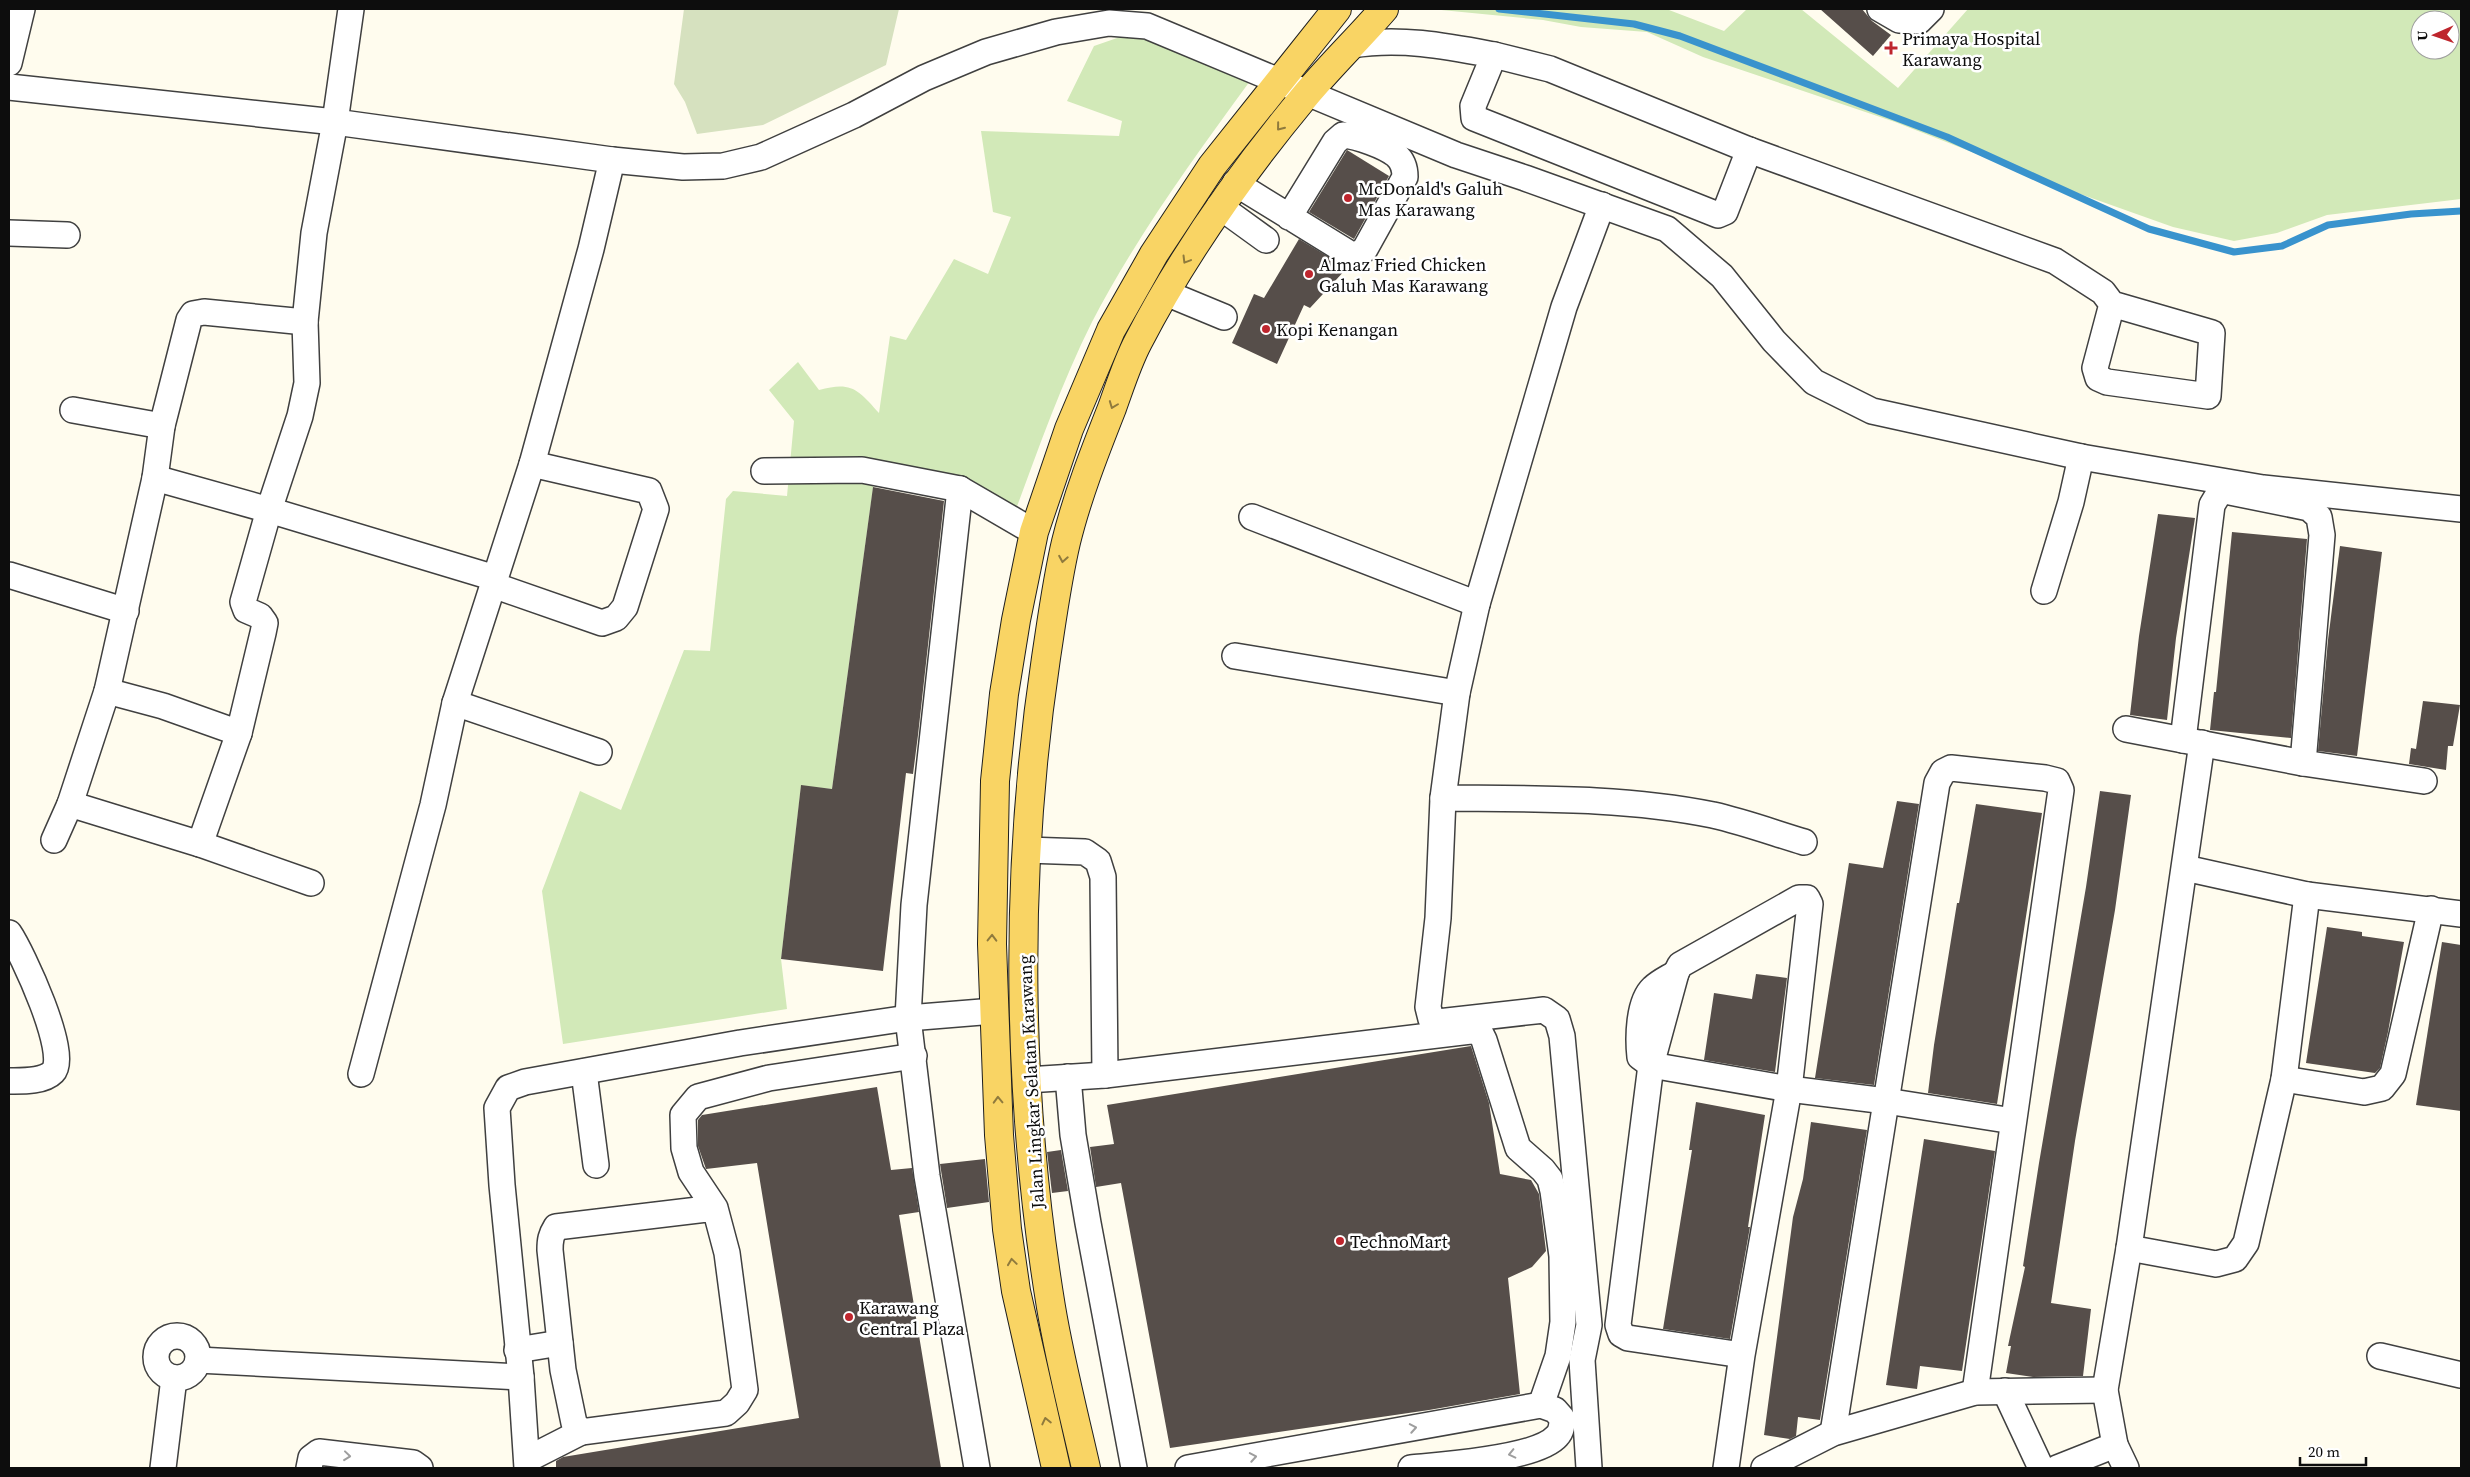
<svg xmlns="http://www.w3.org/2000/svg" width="2470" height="1477" font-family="'Source Serif 4',serif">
	<rect width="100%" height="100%" fill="#fffcee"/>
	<!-- green -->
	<g fill="#d2e9b8" fill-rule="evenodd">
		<path d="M1431,9L1669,10L1724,31L1747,9H1801L1898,88L1968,9H2461V199L2327,215L2277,233L2234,241L2173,227L2069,190L1895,122L1703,57L1647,32L1581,27L1543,20ZM2420,20H2450V50H2420Z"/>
		<path d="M1120,37L1149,38L1250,81C1194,158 1136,237 1092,322C1060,386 1037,453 1012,520L875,473L832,789L801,786L781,959L787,1009L563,1044L542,891L580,791L621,810L684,650L710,651L726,499L733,491L787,496L794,421L769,390L798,362L819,390C851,381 858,389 879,413L890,336L906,340L954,259L988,274L1011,217L993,212L981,131L1119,136L1122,121L1067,101L1094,46Z"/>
	</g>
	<!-- cemetery -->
	<path fill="#d6e1bf" d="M684,9H899L886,65L763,125L697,134L685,102L674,84Z"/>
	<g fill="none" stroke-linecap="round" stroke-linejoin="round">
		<!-- stream -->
		<path stroke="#3993cd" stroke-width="7" d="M1499,9L1634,24L1680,36L1947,137L2149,229L2234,252L2282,246L2328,225L2411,214L2461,211"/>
	</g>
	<!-- building -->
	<g fill="#564e4a">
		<path d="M1820,9H1862L1872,21L1891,35L1873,56Z"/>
		<path d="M1347,150L1389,176L1354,239L1309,212Z"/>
		<path d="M1299,239L1347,268L1310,308L1304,305L1277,364L1232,343L1254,294L1264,298Z"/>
		<path d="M873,487L944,501L918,735L913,774L906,773L883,971L781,959L801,785L832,789Z"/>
		<path d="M2158,514L2195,518L2176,638L2167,720L2130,715L2139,636Z"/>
		<path d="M2232,532L2307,539L2291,738L2210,730L2214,692H2216Z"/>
		<path d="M2340,546L2382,552L2357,756L2318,751L2328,640Z"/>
		<path d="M2423,701L2460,705L2453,746H2448L2446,770L2409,764L2411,748L2416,749Z"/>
		<path d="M2100,791L2131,795L2115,910L2075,1141L2051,1303L2091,1309L2083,1376L2033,1377L2006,1373L2011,1346H2008L2025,1267L2023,1266L2039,1163L2086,887Z"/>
		<path d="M1897,801L1919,804L1874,1085L1815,1078L1849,863L1883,868Z"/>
		<path d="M1976,804L2042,813L1997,1104L1928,1093L1934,1045L1957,903H1959Z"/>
		<path d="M2327,927L2362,932V936L2404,942L2388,1032L2380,1068L2375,1073L2306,1063Z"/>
		<path d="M2442,942L2461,945V1111L2416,1105Z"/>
		<path d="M1756,974L1787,978L1775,1072L1704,1060L1714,993L1752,999Z"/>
		<path d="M1471,1046L1489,1103L1500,1174L1531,1180L1539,1194L1546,1251L1532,1267L1508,1278L1520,1394L1429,1410L1170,1448L1121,1183L1096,1187L1090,1147L1114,1144L1107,1105Z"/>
		<path d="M877,1087L891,1170L912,1168L919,1212L899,1215L941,1468H556V1461L563,1457L799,1418L757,1163L706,1169L698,1146V1120L702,1115Z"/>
		<path d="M1696,1102L1765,1115L1748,1227H1750L1730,1339L1663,1329L1692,1150H1689Z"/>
		<path d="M1811,1122L1867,1130L1820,1420L1798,1417L1796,1436L1790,1439L1764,1435L1793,1217L1803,1179Z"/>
		<path d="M1924,1139L1995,1151L1962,1371L1920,1366L1917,1389L1886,1385Z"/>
		<path d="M1061,1150L1068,1191L1052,1193L1047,1152Z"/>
		<path d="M985,1159L989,1202L947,1208L940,1164Z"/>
	</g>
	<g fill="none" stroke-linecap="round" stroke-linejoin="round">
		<!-- minor casing -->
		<g stroke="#404040" stroke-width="28">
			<g id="minor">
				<path d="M1880,9L1899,20L1919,21L1931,9"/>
				<path d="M1352,45C1400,37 1446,46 1494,55L1473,106L1474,118L1718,215L1725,212L1749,150"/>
				<path d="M1494,55L1550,69L1749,150L2055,261L2103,292L2112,304L2212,333L2208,396L2107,382L2098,378L2095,368L2112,304"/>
				<path d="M9,63L22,9"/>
				<path d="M9,87L335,122L612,160L683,167L723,166L761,157L854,115L924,78L986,52L1056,32L1109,23L1147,26L1456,155L1525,178L1667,229L1722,276L1774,341L1814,382L1872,411L2081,457L2263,488L2461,509"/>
				<path d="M1235,183L1350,254L1357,255L1365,249L1405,177C1405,169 1403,161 1396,155C1385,146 1357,136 1343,135L1335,142L1289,217"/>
				<path d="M1219,206L1266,240"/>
				<path d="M9,233L67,235"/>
				<path d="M1166,293L1224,317"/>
				<path d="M73,410L162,426"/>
				<path d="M764,471L862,470L960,489L1034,532"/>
				<path d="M155,478L269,510L495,578"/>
				<path d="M960,489L914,905L908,1018L927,1176L977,1468"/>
				<path d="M1252,517L1477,604"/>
				<path d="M9,575L126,611"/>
				<path d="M493,585L602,623L616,618L625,607L656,509L649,491L532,464"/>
				<path d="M2044,591L2071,502L2081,457"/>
				<path d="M1235,656L1457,693"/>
				<path d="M107,691L163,706L239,733"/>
				<path d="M455,703L599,752"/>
				<path d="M2126,729L2303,763L2424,781"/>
				<path d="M2183,740L2212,505L2218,495L2225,491L2309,508L2319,517L2322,535L2303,763"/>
				<path d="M1443,798C1533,799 1624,797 1713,815C1744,822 1774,833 1804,842"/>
				<path d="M70,804L200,844L311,883"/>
				<path d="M54,840L70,804L107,691L155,478L162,426L189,320L193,314L204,312L305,322L314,233L335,122L351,9"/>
				<path d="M200,844L239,733L263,633L265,623L260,616L246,610L243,602L269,510L300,416L307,383L305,322"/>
				<path d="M1027,850L1085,852L1098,861L1103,877L1105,1075"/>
				<path d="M2185,868L2307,895L2461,914"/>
				<path d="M9,933C22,952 70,1055 53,1072C43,1082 22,1081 9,1081"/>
				<path d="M1676,973C1668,978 1659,982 1653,988C1638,1002 1638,1039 1640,1057L1651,1065L1789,1089L1886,1101L2013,1121"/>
				<path d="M584,1072L596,1165"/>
				<path d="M361,1074L433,805L455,703L532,464L591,249L612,160"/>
				<path d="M1068,1077L1073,1135L1088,1223L1134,1468"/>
				<path d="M2284,1079L2364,1092L2382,1088L2393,1074L2431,909"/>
				<path d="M1027,1080L1105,1075L1479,1030L1484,1040L1518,1148L1543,1170L1550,1179L1553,1191L1562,1256L1563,1322L1558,1356L1541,1405"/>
				<path d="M715,1208L556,1227C551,1235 550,1240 550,1250L563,1370L574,1423L581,1432L726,1413L737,1403L745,1390L727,1253L715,1208L691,1172L684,1148L683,1115L698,1097L769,1078L914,1056"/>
				<path d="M2129,1248L2216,1264L2235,1259L2246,1243L2284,1079L2307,895"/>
				<circle cx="177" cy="1357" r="21"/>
				<path d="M517,1350L560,1343"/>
				<path d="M2380,1356L2461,1375"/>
				<path d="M198,1360L521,1377"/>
				<path d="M2005,1391L2041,1468"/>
				<path d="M1833,1433L1937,783L1943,772L1951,768L2045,778L2057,781L2061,790L1975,1392"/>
				<path d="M2115,1445L2126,1468"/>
				<path d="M528,1459L581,1432"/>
				<path d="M163,1468L174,1378"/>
				<path d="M309,1468L311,1458L319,1452L413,1463L420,1468"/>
				<path d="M527,1468L521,1377L502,1185L497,1108L508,1088L525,1082L740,1043L908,1018L994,1011"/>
				<path d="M1188,1468L1541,1405L1555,1410L1562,1418C1562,1425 1562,1431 1557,1436C1537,1459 1442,1465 1411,1468"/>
				<path d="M1589,1468L1582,1360L1589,1325L1562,1036L1557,1019L1544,1010L1438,1022L1431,1019L1428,1007L1438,918L1443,798L1457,693L1477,604L1564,307L1602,205"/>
				<path d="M1726,1468L1742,1355L1789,1089L1810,904L1807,898H1799L1680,965L1676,973L1651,1065L1618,1325L1621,1334L1628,1338L1742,1355"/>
				<path d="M1764,1468L1833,1433L1975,1392L2105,1390"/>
				<path d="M2057,1468L2115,1445L2105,1390L2129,1248L2202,743"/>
			</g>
		</g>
		<!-- major casing -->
		<g stroke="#1e1e1e" stroke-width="30">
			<g id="major">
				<path d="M1056,1468L1016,1291L1007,1229L999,1135L992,944L995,781L1004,694L1016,620L1034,532L1069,429L1111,330L1154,254L1212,166L1337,9"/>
				<path d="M1086,1468C1074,1415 1060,1361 1051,1307C1016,1094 1014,871 1046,658C1052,619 1057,580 1066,542C1077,497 1095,451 1112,408C1120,386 1127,363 1138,342C1184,253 1241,173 1305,96C1330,66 1359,38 1384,9"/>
			</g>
		</g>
		<!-- minor -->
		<use href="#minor" stroke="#fff" stroke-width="25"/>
		<!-- major -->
		<use href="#major" stroke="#f9d464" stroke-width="28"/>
	</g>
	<!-- one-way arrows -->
	<defs><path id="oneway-chevron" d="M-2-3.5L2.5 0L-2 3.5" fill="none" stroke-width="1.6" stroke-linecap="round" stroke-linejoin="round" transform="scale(1.25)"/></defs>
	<g stroke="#8f7a3d">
		<use href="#oneway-chevron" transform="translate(1280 127) rotate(129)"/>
		<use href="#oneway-chevron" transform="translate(1186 260) rotate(121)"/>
		<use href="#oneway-chevron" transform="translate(1113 405) rotate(111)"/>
		<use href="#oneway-chevron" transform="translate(1063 559) rotate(100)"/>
		<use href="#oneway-chevron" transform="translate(992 938) rotate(-89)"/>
		<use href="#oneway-chevron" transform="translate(998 1100) rotate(-92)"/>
		<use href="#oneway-chevron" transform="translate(1012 1262) rotate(-98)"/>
		<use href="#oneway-chevron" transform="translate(1046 1421) rotate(-103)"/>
	</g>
	<g stroke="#9e9e9e">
		<use href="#oneway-chevron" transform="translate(1413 1428) rotate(-10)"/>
		<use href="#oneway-chevron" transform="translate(1512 1454) rotate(167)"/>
		<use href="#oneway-chevron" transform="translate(347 1456) rotate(6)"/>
		<use href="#oneway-chevron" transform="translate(1253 1457) rotate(-10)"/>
	</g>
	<!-- markers -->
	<g fill="#be252d" stroke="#fff" stroke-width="2">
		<path d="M1888.5 40.5h5v5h5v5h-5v5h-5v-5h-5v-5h5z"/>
		<circle cx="1348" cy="198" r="5"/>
		<circle cx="1309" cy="274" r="5"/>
		<circle cx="1266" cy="329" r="5"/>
		<circle cx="1340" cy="1241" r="5"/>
		<circle cx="849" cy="1317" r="5"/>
	</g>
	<g text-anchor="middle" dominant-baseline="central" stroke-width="5" stroke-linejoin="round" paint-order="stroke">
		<!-- poi labels -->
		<g font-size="18" fill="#0d0d0d" stroke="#fff" text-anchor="start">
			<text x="1902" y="38">Primaya Hospital<tspan x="1902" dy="21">Karawang</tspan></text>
			<text x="1358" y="188">McDonald's Galuh<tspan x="1358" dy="21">Mas Karawang</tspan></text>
			<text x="1319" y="264">Almaz Fried Chicken<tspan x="1319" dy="21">Galuh Mas Karawang</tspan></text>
			<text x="1276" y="329">Kopi Kenangan</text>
			<text x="1350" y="1241">TechnoMart</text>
			<text x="859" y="1307">Karawang<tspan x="859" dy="21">Central Plaza</tspan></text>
		</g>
		<!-- street labels -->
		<g font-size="18" fill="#0d0d0d" stroke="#fff">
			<text transform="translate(1031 1082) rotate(-93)">Jalan Lingkar Selatan Karawang</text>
		</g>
	</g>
	<!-- border -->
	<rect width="2470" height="1477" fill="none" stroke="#0d0d0d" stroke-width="20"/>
	<!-- north arrow -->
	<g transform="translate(2435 35) rotate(268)"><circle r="24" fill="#ffffff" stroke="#9e9e9e"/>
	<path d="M0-4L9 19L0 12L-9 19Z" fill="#be252d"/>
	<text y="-8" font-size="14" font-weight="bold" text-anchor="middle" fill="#0d0d0d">U</text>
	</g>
	<!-- scale -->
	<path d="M2300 1457v8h66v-8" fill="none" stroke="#0d0d0d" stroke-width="2.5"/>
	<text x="2308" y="1457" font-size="15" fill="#0d0d0d" stroke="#ffffff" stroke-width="4" paint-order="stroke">20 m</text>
</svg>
